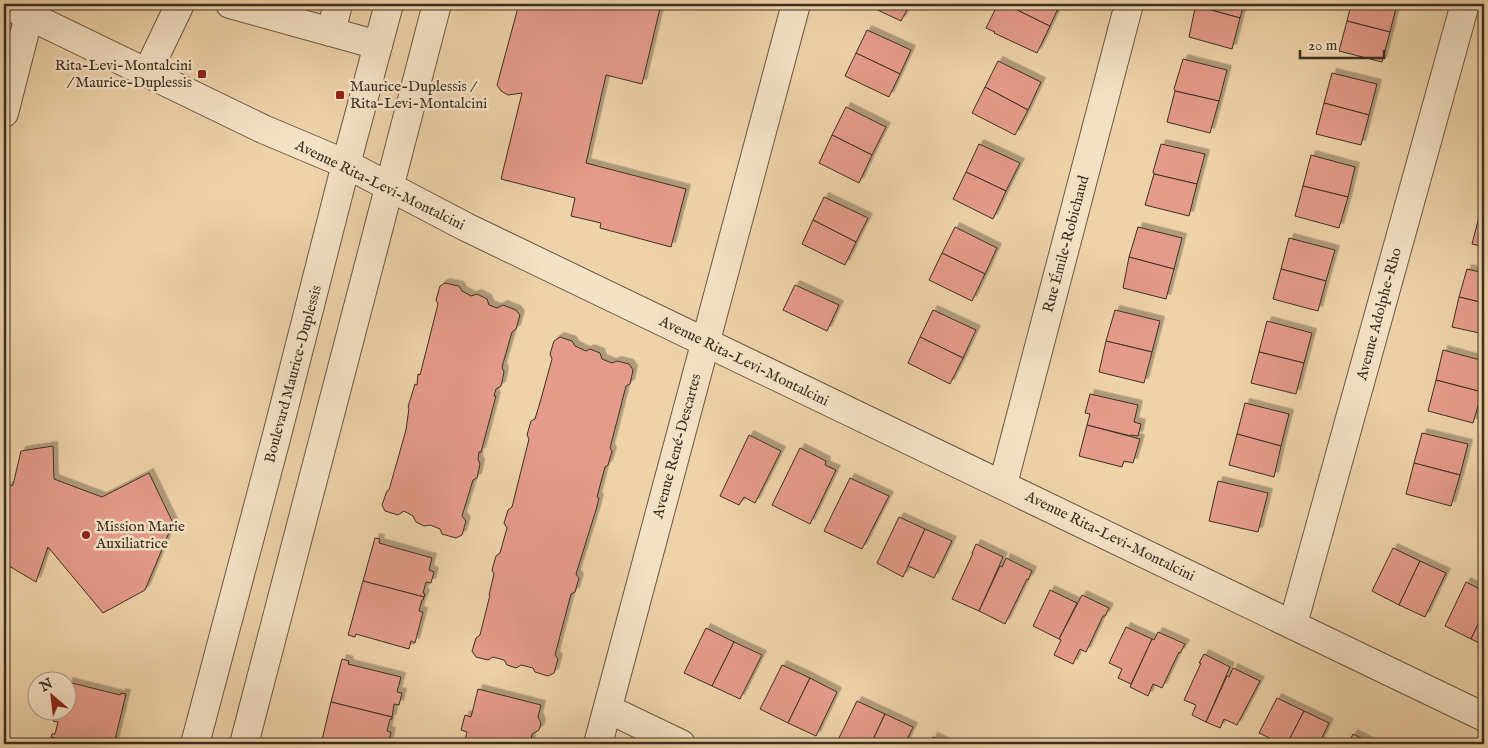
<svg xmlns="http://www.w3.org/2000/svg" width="1488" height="748" font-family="'IM FELL English',serif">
	<defs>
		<filter id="shadow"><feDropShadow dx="4.5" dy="-4.5" stdDeviation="0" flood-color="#0004"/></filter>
	</defs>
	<rect width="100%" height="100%" fill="#eed2a8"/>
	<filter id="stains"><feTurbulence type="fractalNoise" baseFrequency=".004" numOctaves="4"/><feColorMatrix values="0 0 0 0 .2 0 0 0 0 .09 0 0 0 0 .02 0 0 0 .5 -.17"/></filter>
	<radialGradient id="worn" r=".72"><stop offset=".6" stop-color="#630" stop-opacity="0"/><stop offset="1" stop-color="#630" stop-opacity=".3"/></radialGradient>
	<!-- building -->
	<g fill="#e59b8a" stroke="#3b2f23" filter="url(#shadow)">
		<path d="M519,4H661L642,84L606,75L586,163L686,189L671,247L600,228L601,223L571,216L575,198L501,179L522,93L508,95L501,91L497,85Z"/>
		<path d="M865,4H910L901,21Z"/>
		<path d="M998,4L1006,7L1007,5L1050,26L1037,53L994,33L995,32L986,28Z"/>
		<path d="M1007,4H1060L1050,26L1007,5Z"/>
		<path d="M1196,4H1244L1240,18L1197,6Z"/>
		<path d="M1351,4H1397L1390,32L1347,21Z"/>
		<path d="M1197,6L1240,18L1232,49L1189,37L1195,8H1197Z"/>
		<path d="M1347,21L1390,32L1382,62L1339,51Z"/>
		<path d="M867,30L911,50L900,74L856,53Z"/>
		<path d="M856,53L900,74L889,97L845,76Z"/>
		<path d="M1183,59L1227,70L1219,101L1175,91L1174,89Z"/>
		<path d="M998,61L1041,82L1028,110L985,87Z"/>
		<path d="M1332,73L1377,84L1369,115L1324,103Z"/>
		<path d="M985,87L1028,110L1015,135L972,113Z"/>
		<path d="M1175,91L1219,101L1210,133L1167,122Z"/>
		<path d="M1324,103L1369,115L1361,145L1316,134Z"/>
		<path d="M846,107L886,127L872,155L832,135Z"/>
		<path d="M832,135L872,155L859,183L819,163Z"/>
		<path d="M979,144L1020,163L1006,191L966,172Z"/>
		<path d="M1161,144L1205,154L1197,184L1154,174L1153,172Z"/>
		<path d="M1311,155L1355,167L1348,197L1303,186Z"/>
		<path d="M966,172L1006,191L993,219L953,199Z"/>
		<path d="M1154,174L1197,184L1189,216L1145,205Z"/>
		<path d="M1303,186L1348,197L1339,228L1295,216Z"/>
		<path d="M824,197L868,218L856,242L813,220Z"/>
		<path d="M1480,213L1484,214V247L1472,244Z"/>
		<path d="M813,220L856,242L845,265L802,244Z"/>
		<path d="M955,227L997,248L985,274L942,253Z"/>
		<path d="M1138,227L1182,238L1174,269L1129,257Z"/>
		<path d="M1289,238L1335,250L1326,281L1281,269Z"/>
		<path d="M942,253L985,274L972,301L929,280Z"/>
		<path d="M1129,257L1174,269L1166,299L1123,288Z"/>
		<path d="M1281,269L1326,281L1318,311L1273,299Z"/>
		<path d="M1467,269L1484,273V303L1459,297Z"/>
		<path d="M445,283L459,286L462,291L471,296L477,294L487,299L489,305L497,308L503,305L516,310L520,315L516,329L512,332L502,367L504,372L501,386L496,389L494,396H496L481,452H479L478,459L480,464L477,478L473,480L462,516L466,521L462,535L456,538L442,534L440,529L430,525L424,526L416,522L413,516L404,511L398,515L385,511L382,505L387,491L389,490L406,430L409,408L408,407L415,384L417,385L418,374L420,375L438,304L436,300L440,286Z"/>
		<path d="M795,285L839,305L827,331L783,310Z"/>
		<path d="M1459,297L1484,303V334L1452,327Z"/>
		<path d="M933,310L976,330L963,358L920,337Z"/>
		<path d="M1115,310L1160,321L1152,352L1106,341Z"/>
		<path d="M1267,321L1312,333L1304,363L1259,352Z"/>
		<path d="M560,337L572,341L575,346L586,351L590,349L600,353L602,359L612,363L617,361L629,364L633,370L630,384L626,386L610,448L612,451L608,465L605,467L597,497L599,498L596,510L576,574L579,578L575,592L571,594L555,655L558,659L554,673L548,676L535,672L533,668L521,665L516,668L507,665L504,660L493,657L488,660L476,657L472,651L476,638L480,635L490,595H489L494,574L492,570L496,556L500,553L507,528L504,523L508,510L512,507L529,439L527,435L531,421L535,419L541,399L552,359L550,354L554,341Z"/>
		<path d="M920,337L963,358L950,384L908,363Z"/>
		<path d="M1106,341L1152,352L1144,383L1099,372Z"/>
		<path d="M1443,350L1484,361V382L1482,392L1436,380Z"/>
		<path d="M1259,352L1304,363L1296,394L1251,383Z"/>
		<path d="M1436,380L1482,392L1473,423L1428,411Z"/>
		<path d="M1090,394L1138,405L1134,422L1141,424L1138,436L1131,435V436L1087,425L1090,414L1085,413Z"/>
		<path d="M1245,403L1289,414L1281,446L1237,434Z"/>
		<path d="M1087,425L1140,439L1133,463L1124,461L1122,467L1079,456Z"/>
		<path d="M1422,433L1468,444L1460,475L1414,463Z"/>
		<path d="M1237,434L1281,446L1274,477L1229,465Z"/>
		<path d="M749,435L781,451L755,503L744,497L739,505L720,496Z"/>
		<path d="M53,446L54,479L102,497L149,473L173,523L145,590L103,613L48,547L36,582L4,563V488L13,485L21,451Z"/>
		<path d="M800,448L826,461L825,465L836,470L810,524L772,505Z"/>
		<path d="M1414,463L1460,475L1451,506L1406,494Z"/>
		<path d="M850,478L889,496L862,549L824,531Z"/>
		<path d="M1218,481L1268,493L1258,532L1209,521Z"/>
		<path d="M899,517L925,529L903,577L877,563Z"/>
		<path d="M925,529L952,541L934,578L908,566Z"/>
		<path d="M375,538L380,539L379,543L432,558L429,570L434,572L431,583L426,582L423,593L425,594L424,597L363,581Z"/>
		<path d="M976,544L1003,557L979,611L952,599L973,553H972Z"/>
		<path d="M1393,548L1420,561L1399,605L1372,591Z"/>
		<path d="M1006,558L1032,571L1028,580L1027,579L1005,624L979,611L1000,566L1002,567Z"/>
		<path d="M1420,561L1446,573L1425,617L1399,605Z"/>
		<path d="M363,581L424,597L423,600H422L419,611L423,612L415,643L411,641L409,649L356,634L355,637L348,635Z"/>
		<path d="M1466,582L1484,591V612L1471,639L1445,626Z"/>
		<path d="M1050,590L1077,603L1059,639L1033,626Z"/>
		<path d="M1082,595L1109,608L1105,616H1103L1086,652L1080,649L1073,664L1054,655L1061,640L1059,639Z"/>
		<path d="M1484,612V645L1471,639Z"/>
		<path d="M1126,627L1152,639L1131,684L1118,678L1122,669L1109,663Z"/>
		<path d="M706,628L734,642L712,686L684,673Z"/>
		<path d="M1158,632L1185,644L1180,653L1179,652L1162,688L1153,684L1148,696L1130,687L1152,639L1154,640Z"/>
		<path d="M734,642L762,655L740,699L712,686Z"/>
		<path d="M1204,654L1230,667L1206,722L1192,715L1196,705L1184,700L1201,663H1199Z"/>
		<path d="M342,659L349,661L348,664L401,677L397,692L402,693L399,705L394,704L392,717L331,702Z"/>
		<path d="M782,665L810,678L788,723L760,709Z"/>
		<path d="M1233,668L1260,681L1237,725L1224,719L1220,728L1206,722L1227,676L1229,677Z"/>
		<path d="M810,678L837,692L816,736L788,723Z"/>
		<path d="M68,682L120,695L121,693L126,694L114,744H79L51,737L52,734H55L58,722L53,721L56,710H68Z"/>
		<path d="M478,689L541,705L538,717L541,723L539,730L532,734L530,744H464L467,732L461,730L465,715L471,717Z"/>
		<path d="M1277,698L1304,711L1287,744H1282L1259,733Z"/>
		<path d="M857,701L885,714L871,744H836Z"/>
		<path d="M331,702L392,717V719H390L387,731L391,732L388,744H321Z"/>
		<path d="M1304,711L1329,723L1319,744H1287Z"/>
		<path d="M885,714L913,727L905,744H871Z"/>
		<path d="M1353,734L1373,744H1348Z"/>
		<path d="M933,737L948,744H930Z"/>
	</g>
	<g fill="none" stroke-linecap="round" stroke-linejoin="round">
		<!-- minor casing -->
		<g stroke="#685844" stroke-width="30">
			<g id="minor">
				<path d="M5,4L263,129L346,164L466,227L1484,717"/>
				<path d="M230,4L378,45"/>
				<path d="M331,32L338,4"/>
				<path d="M147,73L180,4"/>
				<path d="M4,113L32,4"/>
				<path d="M1003,484L1129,4"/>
				<path d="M1293,624L1465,4"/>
				<path d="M608,709L681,744"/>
				<path d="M195,744L278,431L346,164L389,4"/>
				<path d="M244,744L437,4"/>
				<path d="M598,744L796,4"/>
			</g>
		</g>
		<!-- minor -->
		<use href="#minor" stroke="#f4e2c6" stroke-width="28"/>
	</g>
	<!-- markers -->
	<g fill="#8f2418" stroke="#f4e2c6" stroke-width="2">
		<rect x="197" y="69" width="10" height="10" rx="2.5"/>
		<rect x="335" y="90" width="10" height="10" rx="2.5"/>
		<circle cx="86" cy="535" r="5"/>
	</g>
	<g text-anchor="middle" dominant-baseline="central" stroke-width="5" stroke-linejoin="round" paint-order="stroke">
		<!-- poi labels -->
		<g font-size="15" fill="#3b2f23" stroke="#f4e2c6" text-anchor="start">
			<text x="192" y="65" text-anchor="end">Rita-Levi-Montalcini<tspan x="192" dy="17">/ Maurice-Duplessis</tspan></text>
			<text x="350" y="86">Maurice-Duplessis /<tspan x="350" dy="17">Rita-Levi-Montalcini</tspan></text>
			<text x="96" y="526">Mission Marie<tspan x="96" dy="17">Auxiliatrice</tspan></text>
		</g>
		<!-- street labels -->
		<g font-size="15" fill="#3b2f23" stroke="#f4e2c6">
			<text transform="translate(380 185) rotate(26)">Avenue Rita-Levi-Montalcini</text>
			<text transform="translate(1066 244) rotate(-75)">Rue Émile-Robichaud</text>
			<text transform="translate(1379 314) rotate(-75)">Avenue Adolphe-Rho</text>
			<text transform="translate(744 361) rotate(26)">Avenue Rita-Levi-Montalcini</text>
			<text transform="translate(293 374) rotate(-75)">Boulevard Maurice-Duplessis</text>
			<text transform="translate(677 446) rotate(-75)">Avenue René-Descartes</text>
			<text transform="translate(1110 536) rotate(26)">Avenue Rita-Levi-Montalcini</text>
		</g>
	</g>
	<!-- margin -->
	<rect width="1488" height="748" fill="none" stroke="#eed2a8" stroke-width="20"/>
	<rect x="5" y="5" width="1478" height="738" fill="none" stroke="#3b2f23" stroke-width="2.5"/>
	<rect x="10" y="10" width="1468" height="728" fill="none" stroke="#3b2f23"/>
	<!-- north arrow -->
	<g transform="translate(52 696) rotate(332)"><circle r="24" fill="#f4e2c6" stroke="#aa9a85"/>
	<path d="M0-4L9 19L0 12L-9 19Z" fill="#8f2418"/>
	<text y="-8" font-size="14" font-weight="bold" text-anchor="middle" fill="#3b2f23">N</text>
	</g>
	<!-- scale -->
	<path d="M1300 50v8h84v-8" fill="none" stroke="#3b2f23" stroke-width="2.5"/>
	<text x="1308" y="50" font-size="15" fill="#3b2f23" stroke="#f4e2c6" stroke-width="4" paint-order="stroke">20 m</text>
	<rect width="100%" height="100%" filter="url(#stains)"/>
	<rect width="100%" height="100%" fill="url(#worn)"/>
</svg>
